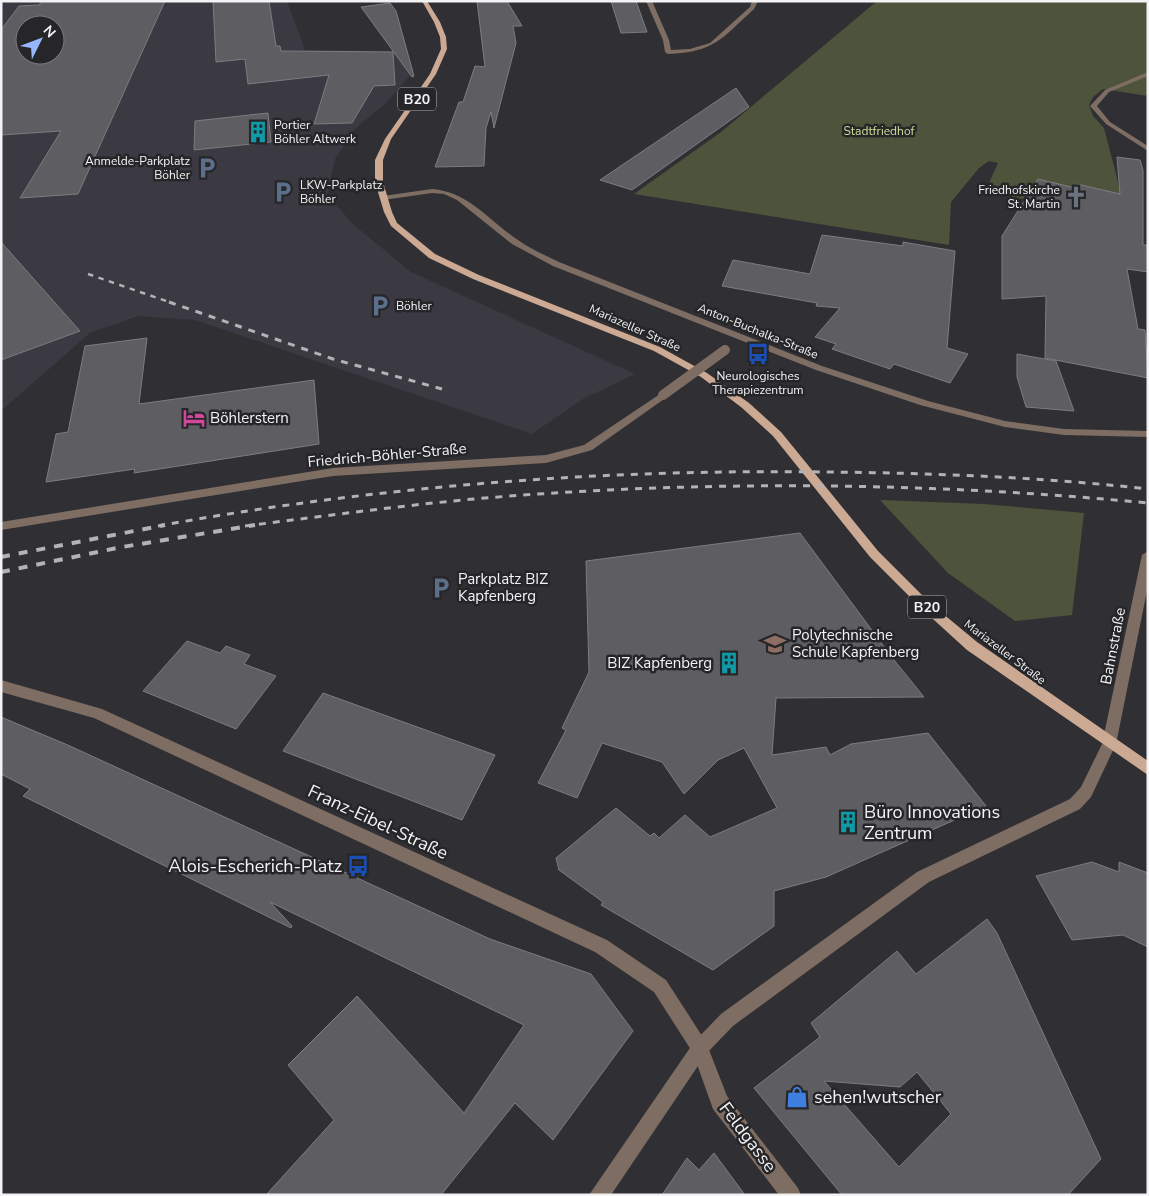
<svg xmlns="http://www.w3.org/2000/svg" width="1149" height="1196" font-family="'Nunito Sans',sans-serif">
	<rect width="100%" height="100%" fill="#302f33"/>
	<!-- built -->
	<path fill="#3b3942" fill-rule="evenodd" d="M1,1H287L305,50L398,51L413,72L387,102L356,128L335,159L327,195L354,225L411,272L635,374L583,399L532,434L195,320L138,316L90,333L1,411ZM25,25H55V55H25Z"/>
	<!-- green -->
	<g fill="#4e543c">
		<path d="M877,1H1148V96L1103,89L1093,97L1089,105L1093,116L1104,128L1117,178L1123,205L1117,217L985,192L998,163L989,161L979,168L951,202L949,245L634,194L721,132Z"/>
		<path d="M880,500L984,504L1084,513L1072,615L1015,621L948,573Z"/>
	</g>
	<!-- building -->
	<g fill="#5e5d62" stroke="#7d7c80" fill-rule="evenodd">
		<path d="M42,1H165L78,194L20,198L61,131L1,135V30L19,6L39,5ZM25,25H55V55H25Z"/>
		<path d="M213,1H269L276,46H280L281,51L393,52L395,85L374,86L352,123L314,124L329,75L248,84L245,59L216,62Z"/>
		<path d="M477,1H507L522,26H513L516,43L494,128L491,112L486,128L484,166L435,167L459,102H463L475,66L485,67Z"/>
		<path d="M611,1H636L647,32L621,33Z"/>
		<path d="M390,3L396,11L414,76L412,77L361,7Z"/>
		<path d="M736,88L749,107L632,190L600,180Z"/>
		<path d="M268,113L271,142L194,150L195,121Z"/>
		<path d="M1117,157L1140,160L1143,170V245H1148V272L1127,269L1138,329L1145,330L1148,378L1045,358L1046,296L1002,299V236L1038,179L1075,188L1077,184L1120,194Z"/>
		<path d="M822,235L903,246V242L955,251L947,348L968,354L950,383L894,364L890,369L832,349L836,344L815,337L840,308L816,306L817,303L722,286L733,260L810,274Z"/>
		<path d="M1,242L80,331L1,360Z"/>
		<path d="M147,338L139,404L314,380L319,444L134,473L135,469L46,482L56,434L68,432L85,346Z"/>
		<path d="M1017,354L1056,361L1074,411L1026,407L1017,377Z"/>
		<path d="M800,533L894,660L924,697L776,698L772,755L826,747L830,755L851,744L928,733L986,806L826,877L774,891V926L713,970L601,905L603,902L559,870L556,858L616,808L650,836L654,833L659,838L685,815L710,837L777,808L744,748L718,760L684,794L662,762L602,743L577,798L538,783L566,730L562,728L589,672L586,561Z"/>
		<path d="M187,641L220,653L226,646L250,655L244,664L276,676L236,729L143,691Z"/>
		<path d="M323,693L495,755L462,820L283,751Z"/>
		<path d="M1,717L70,746L490,939L591,974L633,1031L553,1140L515,1103L441,1195H266L334,1120L288,1065L357,996L464,1113L524,1025L270,902L292,926L291,928L23,796L30,789L1,774Z"/>
		<path d="M1092,862L1119,872V862L1148,873V947L1123,935L1072,940L1036,876Z"/>
		<path d="M987,919L997,933L1101,1159L1068,1195H842L754,1088L820,1037L811,1023L897,951L916,974ZM917,1072L951,1114L899,1167L824,1081L900,1087Z"/>
		<path d="M714,1153L745,1195H662L687,1158L699,1170Z"/>
	</g>
	<g fill="none" stroke-linecap="round" stroke-linejoin="round">
		<!-- minor -->
		<g fill="#7e6d62" fill-rule="evenodd">
			<path d="M646,1H652L669,40L671,50L690,49L710,43L750,7L752,1H758L754,9C721,39 715,52 668,54L665,52L663,40Z"/>
			<path d="M1148,72V76L1109,92L1097,106L1110,122L1148,146V151L1106,124L1090,106L1105,90Z"/>
			<path d="M432,189C469,192 488,220 518,240C530,249 545,255 559,262L822,366L928,401L1005,421L1064,429L1148,431V437L1064,435L1005,427L920,405L816,370L553,266L512,244L457,200L444,194L432,193L383,200L379,198L383,196Z"/>
			<path d="M663,392L667,393V397L592,450L546,463L333,476L1,530V522L333,468L546,455L584,445Z"/>
			<path d="M1148,551V586L1116,744L1114,748L1109,750L1104,748L1102,744L1142,555Z"/>
			<path d="M1,680L102,709L607,940L666,980L706,1042L727,1096L798,1188L801,1195H779L713,1109L693,1053L654,992L595,952L94,718L1,692Z"/>
		</g>
		<!-- tertiary -->
		<path fill="#7e6d62" fill-rule="evenodd" d="M1109,738L1114,740L1116,744L1091,797L1080,809L929,882L733,1026L706,1054L611,1195H589L694,1042L721,1014L917,872L1070,799L1081,787L1104,740Z"/>
		<!-- primary -->
		<path fill="#cca992" fill-rule="evenodd" d="M422,1H427L440,22L446,37L447,49L436,74L391,139L383,160V182L392,212L397,223L435,254L479,275L660,347L707,373L749,403L781,432L878,551L930,603L977,642L1148,761V775L967,650L922,609L870,557L773,436L741,407L701,377L654,351L473,279L429,258L391,226L384,212L375,182V160L385,139L430,74L441,49L440,37L434,22Z"/>
		<!-- rail-far2 -->
		<path stroke="#b3b2b6" stroke-width="2.5" stroke-dasharray="5.5 5.5" stroke-linecap="butt" d="M88,274L172,303"/>
		<!-- rail-far1 -->
		<g stroke="#b3b2b6" stroke-width="3" stroke-dasharray="7 7" stroke-linecap="butt">
			<path d="M169,302L333,359L442,389"/>
			<path d="M158,526C378,486 600,469 824,472C932,473 1040,477 1148,489"/>
			<path d="M245,526C325,516 405,505 485,498C705,480 928,482 1148,503"/>
		</g>
		<!-- rail -->
		<g stroke="#b3b2b6" stroke-width="4" stroke-dasharray="9 9" stroke-linecap="butt">
			<path d="M1,557L165,525"/>
			<path d="M1,572L122,547L255,525"/>
		</g>
		<!-- minor-bridge -->
		<path stroke="#7e6d62" stroke-width="10" d="M663,395L725,350"/>
	</g>
	<!-- icons -->
	<defs>
		<g id="building-bare" transform="scale(1.725)"><path d="M-4-6H4V6H1V3H-1V6H-4ZM-2.5-4.3h1.7v1.8h-1.7ZM.8-4.3h1.7v1.8H.8ZM-2.5-1h1.7V.8h-1.7ZM.8-1h1.7V.8H.8Z" fill="#0f9aa8" stroke="#262629" stroke-width="2.5" paint-order="stroke"/></g>
		<g id="parking-bare" transform="scale(1.725)"><path d="M-3.5-5.5H1a3.5 3.5 0 0 1 0 7H-1V5.5H-3.5ZM-1-3.4V-.6H.8a1.4 1.4 0 0 0 0-2.8Z" fill="#5c6f8a" stroke="#262629" stroke-width="2.5" paint-order="stroke"/></g>
		<g id="church-bare" transform="scale(1.725)"><path d="M-1.2-6h2.4v3.5h3.3v2.4h-3.3V6h-2.4V-.1h-3.3v-2.4h3.3Z" fill="#6b7280" stroke="#262629" stroke-width="2.5" paint-order="stroke"/></g>
		<g id="bus-bare" transform="scale(1.725)"><path d="M-5-6H5V4H4V6H2V4H-2V6H-4V4H-5ZM-3.5-4V0h7V-4ZM-3.5 1.2v1.5H-2V1.2ZM2 1.2v1.5H3.5V1.2Z" fill="#1a4fb4" stroke="#262629" stroke-width="2.5" paint-order="stroke"/></g>
		<g id="hotel-bare" transform="scale(1.725)"><path d="M-6-4.5h1.5V1H6V5H4.5V3h-9V5H-6ZM-4 0a1.8 1.8 0 1 1 3.6 0ZM.5 0V-2.5h3Q6-2.5 6 0Z" fill="#d1479c" stroke="#262629" stroke-width="2.5" paint-order="stroke"/></g>
		<g id="school-bare" transform="scale(1.725)"><path d="M0-5L7-2L0 1L-7-2ZM-4 1L0 2.5L4 1V4Q0 6-4 4Z" fill="#8d6e63" stroke="#262629" stroke-width="2.5" paint-order="stroke"/></g>
		<g id="shop-bare" transform="scale(1.725)"><path d="M-5-2.5h2.3a2.7 3.5 0 0 1 5.4 0H5L5.5 6h-11ZM-1.5-2.5h3a1.5 2.3 0 0 0-3 0Z" fill="#3f7fe0" stroke="#262629" stroke-width="2.5" paint-order="stroke"/></g>
	</defs>
	<g fill-rule="evenodd">
		<use href="#building-bare" x="258" y="132"/>
		<use href="#parking-bare" x="207" y="168"/>
		<use href="#parking-bare" x="283" y="192"/>
		<use href="#church-bare" x="1076" y="197"/>
		<use href="#parking-bare" x="380" y="306"/>
		<use href="#bus-bare" x="758" y="354"/>
		<use href="#hotel-bare" x="194" y="418"/>
		<use href="#parking-bare" x="441" y="588"/>
		<use href="#school-bare" x="775" y="644"/>
		<use href="#building-bare" x="729" y="663"/>
		<use href="#building-bare" x="848" y="822"/>
		<use href="#bus-bare" x="358" y="866"/>
		<use href="#shop-bare" x="797" y="1097"/>
	</g>
	<g text-anchor="middle" dominant-baseline="central" stroke-width="5" stroke-linejoin="round" paint-order="stroke">
		<!-- far-poi labels -->
		<g font-size="12" fill="#f3f2f5" stroke="#262629" text-anchor="start">
			<text x="274" y="125">Portier<tspan x="274" dy="14">Böhler Altwerk</tspan></text>
			<text x="190" y="161" text-anchor="end">Anmelde-Parkplatz<tspan x="190" dy="14">Böhler</tspan></text>
			<text x="300" y="185">LKW-Parkplatz<tspan x="300" dy="14">Böhler</tspan></text>
			<text x="1060" y="190" text-anchor="end">Friedhofskirche<tspan x="1060" dy="14">St. Martin</tspan></text>
			<text x="396" y="306">Böhler</text>
			<text x="758" y="376" text-anchor="middle">Neurologisches<tspan x="758" dy="14">Therapiezentrum</tspan></text>
		</g>
		<!-- far-park labels -->
		<g font-size="12" fill="#cddf9a" stroke="#262629">
			<text x="879" y="131">Stadtfriedhof</text>
		</g>
		<!-- far-street labels -->
		<g font-size="12" fill="#f3f2f5" stroke="#262629">
			<text transform="translate(635 328) rotate(24)">Mariazeller Straße</text>
			<text transform="translate(758 331) rotate(22)">Anton-Buchalka-Straße</text>
			<text transform="translate(1005 652) rotate(37)">Mariazeller Straße</text>
		</g>
		<!-- shield labels -->
		<g fill="#262629" stroke="#b6b5b8" stroke-width="1">
			<rect x="398" y="87.5" width="38" height="23" rx="4"/>
			<rect x="908" y="595.5" width="38" height="23" rx="4"/>
		</g>
		<g font-size="14" font-weight="bold" fill="#f3f2f5">
			<text x="417" y="99">B20</text>
			<text x="927" y="607">B20</text>
		</g>
		<!-- poi labels -->
		<g font-size="15" fill="#f3f2f5" stroke="#262629" text-anchor="start">
			<text x="210" y="418">Böhlerstern</text>
			<text x="458" y="579">Parkplatz BIZ<tspan x="458" dy="17">Kapfenberg</tspan></text>
			<text x="792" y="635">Polytechnische<tspan x="792" dy="17">Schule Kapfenberg</tspan></text>
			<text x="712" y="663" text-anchor="end">BIZ Kapfenberg</text>
		</g>
		<!-- street labels -->
		<g font-size="15" fill="#f3f2f5" stroke="#262629">
			<text transform="translate(387 455) rotate(-5)">Friedrich-Böhler-Straße</text>
			<text transform="translate(1113 646) rotate(-79)">Bahnstraße</text>
		</g>
		<!-- near-poi labels -->
		<g font-size="18" fill="#f3f2f5" stroke="#262629" text-anchor="start">
			<text x="864" y="812">Büro Innovations<tspan x="864" dy="21">Zentrum</tspan></text>
			<text x="342" y="866" text-anchor="end">Alois-Escherich-Platz</text>
			<text x="814" y="1097">sehen!wutscher</text>
		</g>
		<!-- near-street labels -->
		<g font-size="18" fill="#f3f2f5" stroke="#262629">
			<text transform="translate(378 822) rotate(25)">Franz-Eibel-Straße</text>
			<text transform="translate(748 1137) rotate(53)">Feldgasse</text>
		</g>
	</g>
	<!-- border -->
	<rect width="1149" height="1196" fill="none" stroke="#f3f2f5" stroke-width="5"/>
	<!-- north arrow -->
	<g transform="translate(40 40) rotate(48)"><circle r="24" fill="#262629" stroke="#78787b"/>
	<path d="M0-4L9 19L0 12L-9 19Z" fill="#96b6fd"/>
	<text y="-8" font-size="14" font-weight="bold" text-anchor="middle" fill="#f3f2f5">N</text>
	</g>
</svg>
